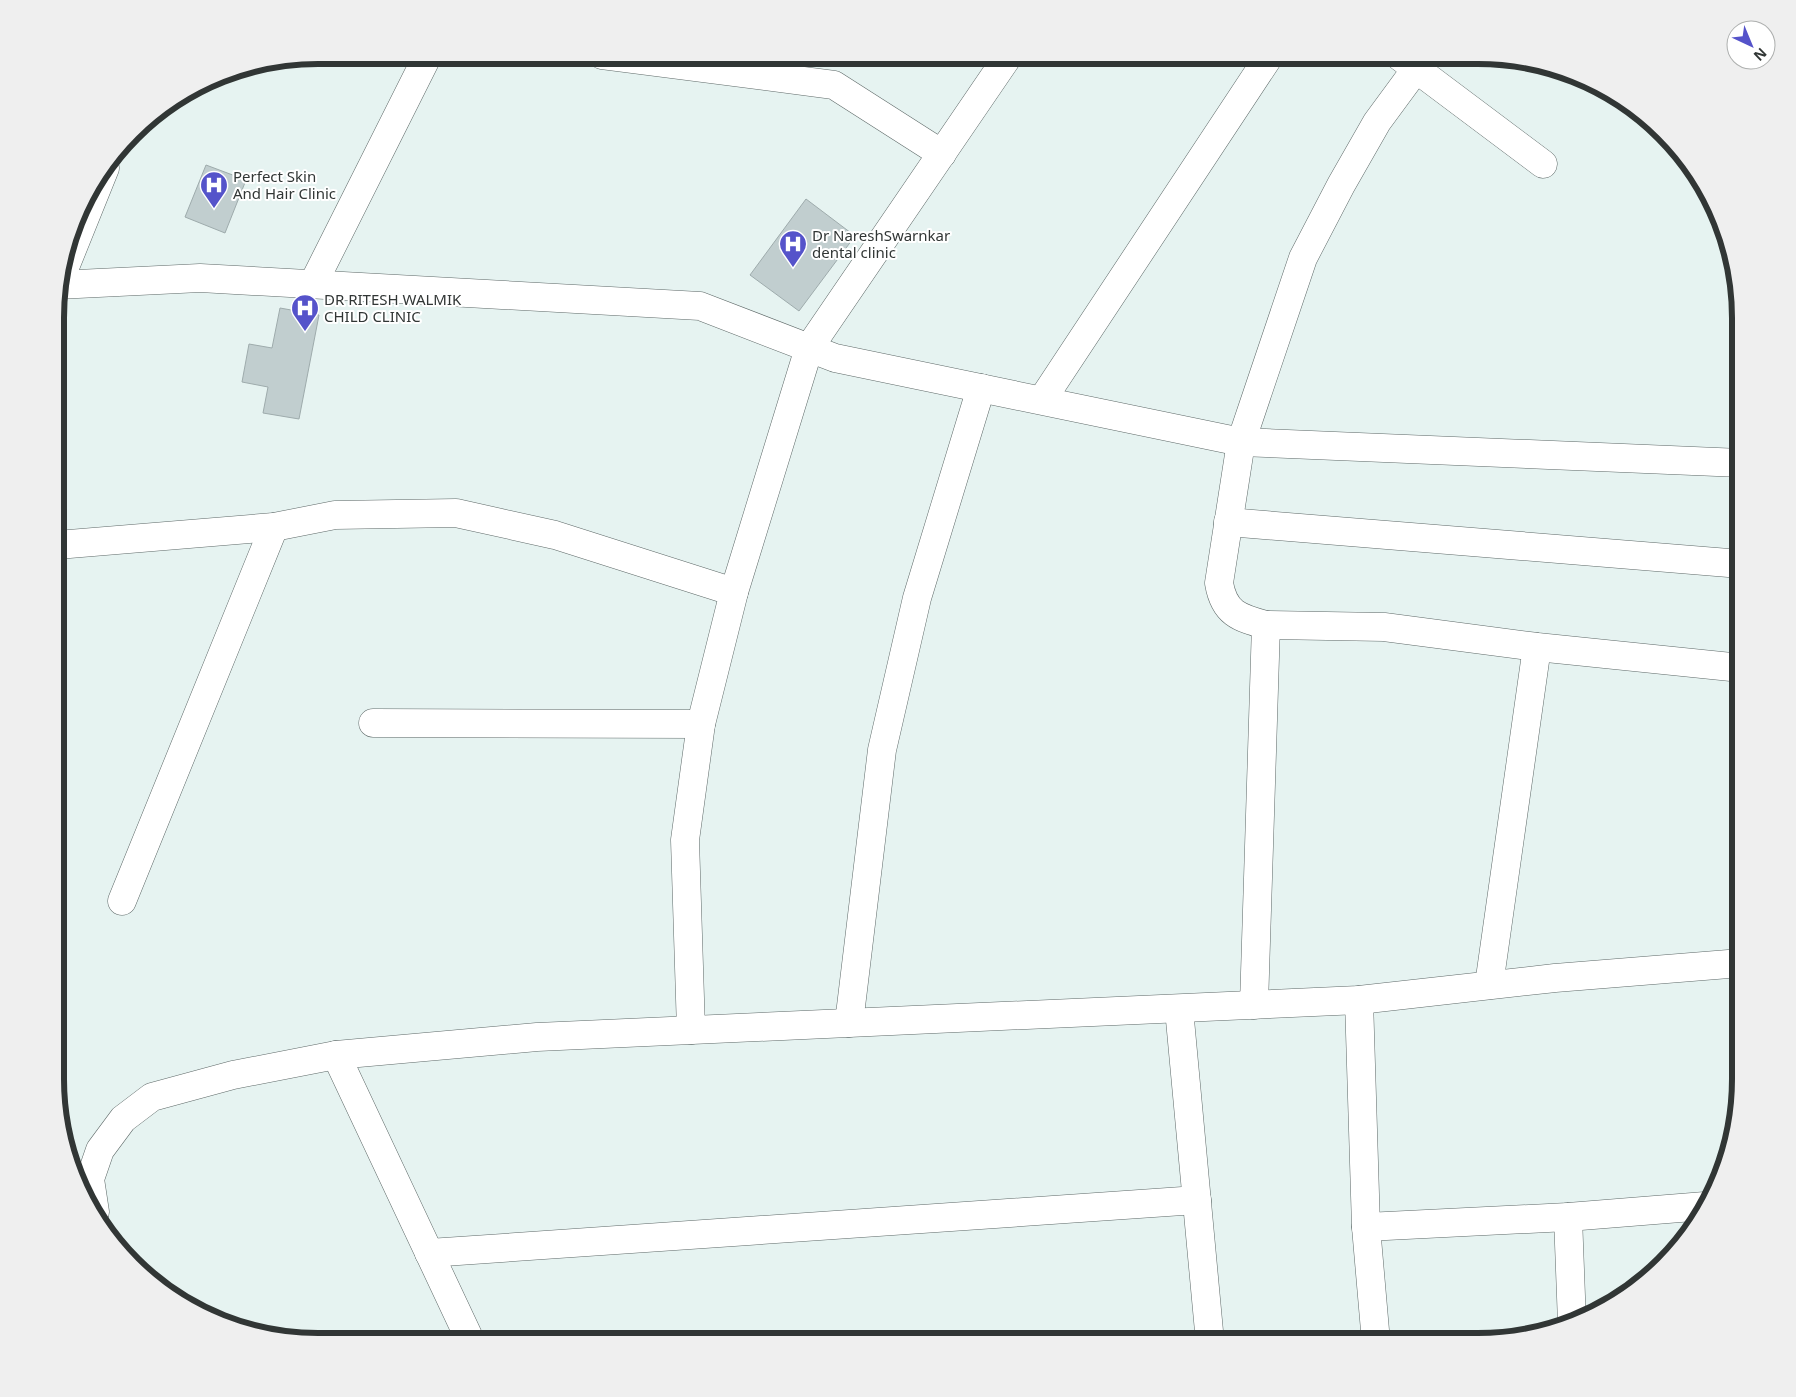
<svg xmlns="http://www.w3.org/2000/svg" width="1796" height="1397" font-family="'Noto Sans',sans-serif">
	<rect width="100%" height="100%" fill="#e6f3f1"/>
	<!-- building -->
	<g fill="#c1cecf" stroke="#9eabac">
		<path d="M206,165L246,180L225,233L185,217Z"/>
		<path d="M806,199L855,236L799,311L750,275Z"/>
		<path d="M280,308L319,315L299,419L263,413L268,387L242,382L249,344L272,348Z"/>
	</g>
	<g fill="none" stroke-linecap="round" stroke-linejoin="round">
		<!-- minor casing -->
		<g stroke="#5e6968" stroke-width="29">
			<g id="minor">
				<path d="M602,55L834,85L942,154"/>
				<path d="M1399,56L1543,164"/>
				<path d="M1416,69L1377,122L1341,185L1303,258L1241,442L1219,583C1224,613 1239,618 1266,625L1384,627L1537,647L1741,668"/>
				<path d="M313,284L428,55"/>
				<path d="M1042,400L1270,55"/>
				<path d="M1228,522L1741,564"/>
				<path d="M57,545L274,527L335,515L456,513L555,535L734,592"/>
				<path d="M373,723L701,724"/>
				<path d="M122,901L274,527"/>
				<path d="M1489,985L1537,647"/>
				<path d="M1359,1000L1366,1227L1376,1342"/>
				<path d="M1254,1005L1266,625"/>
				<path d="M1179,1009L1210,1342"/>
				<path d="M849,1023L882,750L917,598L981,388"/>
				<path d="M691,1030L685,840L701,724L734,592L809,348L1009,55"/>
				<path d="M336,1055L471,1342"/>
				<path d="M95,1212L90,1179L100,1150L123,1119L152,1097L233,1075L336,1055L537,1037L1359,1000L1555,978L1741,963"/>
				<path d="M1568,1217L1572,1323"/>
				<path d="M1366,1227L1568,1217L1705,1206"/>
				<path d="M429,1253L1197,1200"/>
			</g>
		</g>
		<!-- tertiary casing -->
		<g stroke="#5e6968" stroke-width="29">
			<g id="tertiary">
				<path d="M57,285L200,278L700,306L835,358L1241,442L1741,463"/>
				<path d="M57,287L105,168"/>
			</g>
		</g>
		<!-- minor -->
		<use href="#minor" stroke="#fff" stroke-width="28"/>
		<!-- tertiary -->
		<use href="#tertiary" stroke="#fff" stroke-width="28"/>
	</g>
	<!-- icons -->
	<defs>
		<g id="hospital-pin" transform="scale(1.4375)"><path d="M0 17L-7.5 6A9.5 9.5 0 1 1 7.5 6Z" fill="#5553ca" stroke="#fff"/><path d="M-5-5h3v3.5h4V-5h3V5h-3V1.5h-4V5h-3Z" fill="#fff"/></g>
	</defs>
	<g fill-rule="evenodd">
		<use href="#hospital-pin" x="214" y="185"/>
		<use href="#hospital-pin" x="793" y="244"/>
		<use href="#hospital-pin" x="305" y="308"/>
	</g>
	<g text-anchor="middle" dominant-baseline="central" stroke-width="4" stroke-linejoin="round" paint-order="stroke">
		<!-- poi labels -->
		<g font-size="15" fill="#313635" stroke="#fff" text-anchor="start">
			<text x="233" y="176">Perfect Skin<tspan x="233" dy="17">And Hair Clinic</tspan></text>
			<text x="812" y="235">Dr NareshSwarnkar<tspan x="812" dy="17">dental clinic</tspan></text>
			<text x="324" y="299">DR RITESH WALMIK<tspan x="324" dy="17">CHILD CLINIC</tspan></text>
		</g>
	</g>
	<!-- crop -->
	<path d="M0 0H1796V1397H0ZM318 64H1478A254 254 0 0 1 1732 318V1079A254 254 0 0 1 1478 1333H318A254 254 0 0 1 64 1079V318A254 254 0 0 1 318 64Z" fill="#efefef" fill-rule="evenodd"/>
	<path fill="none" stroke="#313635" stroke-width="6" d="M318 64H1478A254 254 0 0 1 1732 318V1079A254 254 0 0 1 1478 1333H318A254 254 0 0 1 64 1079V318A254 254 0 0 1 318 64Z"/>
	<!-- north arrow -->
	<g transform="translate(1751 45) rotate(136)"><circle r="24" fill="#ffffff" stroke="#adafae"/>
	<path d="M0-4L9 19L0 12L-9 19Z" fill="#5553ca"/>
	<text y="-8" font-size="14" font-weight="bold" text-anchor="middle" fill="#313635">N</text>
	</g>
</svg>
